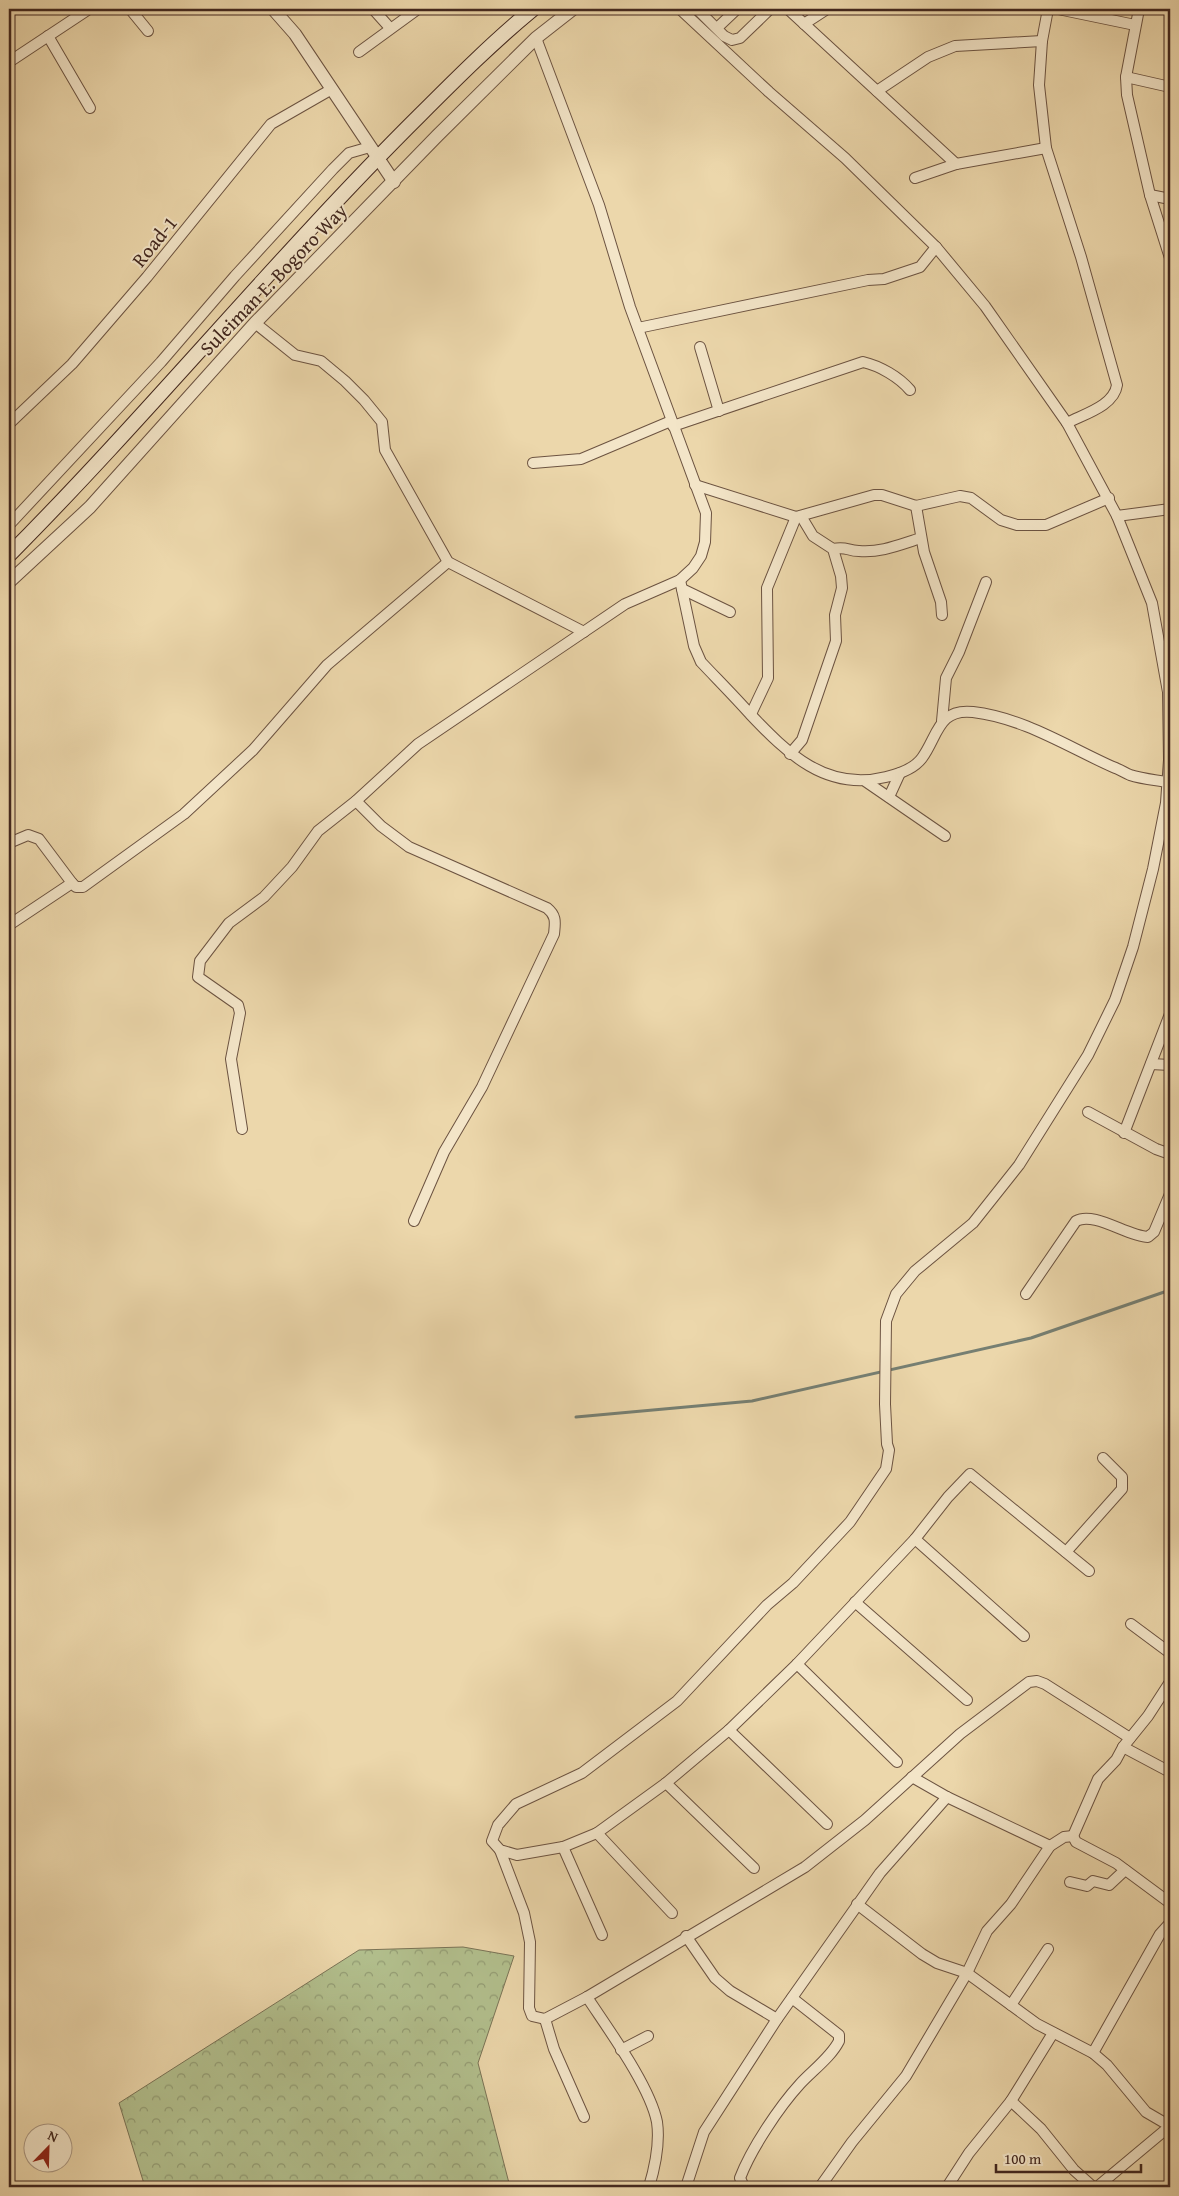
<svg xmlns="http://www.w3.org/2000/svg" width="1179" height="2196" font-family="'Gentium Book Plus',serif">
	<defs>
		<pattern id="forest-crowns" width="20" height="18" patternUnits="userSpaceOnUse" patternTransform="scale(1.25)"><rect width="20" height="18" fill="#b2bf8d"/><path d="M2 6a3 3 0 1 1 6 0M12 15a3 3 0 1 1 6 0" fill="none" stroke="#929b73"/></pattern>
	</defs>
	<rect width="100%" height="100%" fill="#ecd7ab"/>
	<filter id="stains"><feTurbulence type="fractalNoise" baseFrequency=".004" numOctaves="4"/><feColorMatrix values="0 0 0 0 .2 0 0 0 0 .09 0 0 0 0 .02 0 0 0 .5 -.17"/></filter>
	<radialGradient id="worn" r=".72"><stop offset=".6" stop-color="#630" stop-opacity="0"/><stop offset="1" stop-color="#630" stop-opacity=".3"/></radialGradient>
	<!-- forest -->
	<path fill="url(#forest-crowns)" stroke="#7a7356" d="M463,1947L514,1956L478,2063L510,2187H145L119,2103L359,1950Z"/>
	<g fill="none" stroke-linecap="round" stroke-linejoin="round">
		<!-- stream -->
		<path stroke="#767f72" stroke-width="3" d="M576,1417L752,1401L1031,1338L1170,1290"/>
		<!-- minor casing -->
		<g stroke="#6c5341" stroke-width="12">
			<g id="minor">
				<path d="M130,9L148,31"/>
				<path d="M373,9L390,28"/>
				<path d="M680,9L769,92L845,158L936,247L985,306L1067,423L1117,516L1152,603L1168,692L1169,760L1166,803L1153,869L1133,947L1115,1000L1088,1055L1019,1165L973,1223L915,1271L896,1294L886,1321L885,1404L887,1444L889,1450L886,1469L850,1522L793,1583L767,1605L677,1701L582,1773L516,1804L498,1825L492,1841L500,1850L517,1855L563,1847L597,1833L666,1783L729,1730L797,1664L915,1539L948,1497L970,1474L1089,1571"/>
				<path d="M697,9L724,36L732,40L740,38L770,9"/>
				<path d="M788,9L956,164"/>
				<path d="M1048,9L1042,41L1039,85L1046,148L1081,257L1117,385C1114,406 1084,414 1067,423"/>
				<path d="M1058,9L1135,25"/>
				<path d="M1139,9L1126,77L1127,95L1150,195L1170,258"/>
				<path d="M804,24L827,9"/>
				<path d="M717,28L737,9"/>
				<path d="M48,36L90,108"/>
				<path d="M359,52L418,9"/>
				<path d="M9,62L89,9"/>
				<path d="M1126,77L1170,87"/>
				<path d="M877,91L928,57L955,46L1042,41"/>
				<path d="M915,178L956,164L1046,148"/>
				<path d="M1150,195L1170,199"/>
				<path d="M255,323L295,355L321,361L345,381L364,400L382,422L385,450L448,562L584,632"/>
				<path d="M638,328L868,280L884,279L920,267L936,247"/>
				<path d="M700,347L719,411"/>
				<path d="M9,424L72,364L147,277L271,124L332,89"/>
				<path d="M673,426L863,362C880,366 899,377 910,390"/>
				<path d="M533,463L581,459L671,421"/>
				<path d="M695,485L796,517L874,495H882L916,506L960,496L971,498L1001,520L1017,525H1046L1109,498"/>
				<path d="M916,506L924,552L941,602L942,615"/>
				<path d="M1117,516L1170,509"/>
				<path d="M9,525L161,362L235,276L333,169L349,153L370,147"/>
				<path d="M833,549C847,546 847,551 859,551C881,553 901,544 921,538"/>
				<path d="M680,580L694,646L701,662C717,679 734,696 750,714C787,753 826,792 886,777C899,774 914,769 922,758C938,736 938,708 973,712C1024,718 1068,747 1113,767C1119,769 1125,773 1130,775C1142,779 1156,780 1167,782"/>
				<path d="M682,589L730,612"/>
				<path d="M751,714L768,678L767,588L796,517"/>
				<path d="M942,721L946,678L959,652L986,582"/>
				<path d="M790,754L802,740L836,641L835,615L842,588L841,576L833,549L813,536L801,516"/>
				<path d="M865,781L945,836"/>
				<path d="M889,797L900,773"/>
				<path d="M356,801L381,826L409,847L547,908C557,916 555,923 554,934L482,1087L444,1152L414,1221"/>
				<path d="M9,843L28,835L39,839L72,883L76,887H83L184,814L253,750L327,665L448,562"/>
				<path d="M9,925L72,883"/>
				<path d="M1151,1064L1170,1065"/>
				<path d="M1088,1112L1156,1149L1170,1154"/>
				<path d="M242,1129L231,1059L240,1013L238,1005L198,977L200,961L229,923L264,897L292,867L318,831L356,801L418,744L625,604L680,580L693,568L701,556L705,542L706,513L630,307L599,205L536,38"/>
				<path d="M1124,1133L1170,1014"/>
				<path d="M1026,1294L1076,1221C1094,1211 1127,1236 1148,1237L1154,1232L1170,1194"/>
				<path d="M915,1539L1024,1636"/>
				<path d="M1066,1552L1122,1489V1477L1103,1458"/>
				<path d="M855,1602L967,1700"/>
				<path d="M1131,1624L1170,1653"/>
				<path d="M797,1664L897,1762"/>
				<path d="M729,1730L827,1824"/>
				<path d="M1123,1747L1170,1772"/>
				<path d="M912,1777L947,1797L1050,1846"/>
				<path d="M666,1783L754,1868"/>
				<path d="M597,1833L672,1913"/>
				<path d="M1073,1836L1098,1779L1116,1760L1123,1747L1148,1716L1170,1682"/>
				<path d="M1073,1836L1076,1842L1116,1863L1170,1903"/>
				<path d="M563,1847L602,1935"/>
				<path d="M500,1850L524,1913L530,1942L529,2008L532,2016L545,2019L587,1997L805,1867L865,1820L960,1734L1029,1682L1037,1681L1045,1684L1130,1738"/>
				<path d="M1070,1882L1087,1886L1093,1881L1109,1885L1125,1870"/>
				<path d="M857,1904L922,1954L937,1963L967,1973L1037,2024L1093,2053L1107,2065L1146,2112L1170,2126"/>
				<path d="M686,1936L715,1978L730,1991L777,2019"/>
				<path d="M587,1997C608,2029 650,2086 657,2122C660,2143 655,2167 649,2187"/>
				<path d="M1011,2005L1048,1949"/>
				<path d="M545,2019L554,2049L584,2117"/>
				<path d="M1053,2033L1011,2101L1041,2129L1074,2170L1093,2187"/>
				<path d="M621,2050L648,2036"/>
				<path d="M1093,2053L1160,1934L1170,1923"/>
				<path d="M686,2187L704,2132L777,2019L880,1873L947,1797"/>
				<path d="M744,2187L740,2178C751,2149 779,2107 800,2084C813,2070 831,2057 839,2041V2035L792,1998"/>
				<path d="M820,2187L852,2142L906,2076L967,1973L987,1931L1011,1904L1050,1846L1064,1837L1073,1836"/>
				<path d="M947,2187L969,2153L1011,2101"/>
				<path d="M1097,2187L1170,2126"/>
			</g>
		</g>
		<!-- tertiary casing -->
		<g stroke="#6c5341" stroke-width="14">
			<g id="tertiary">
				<path d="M273,9L295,34L394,182"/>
				<path d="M9,582L90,507L255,323L437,136L536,38L573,9"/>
			</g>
		</g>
		<!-- secondary casing -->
		<g stroke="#42271e" stroke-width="16">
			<path id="secondary" d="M9,555C150,413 277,257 419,116C456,79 493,42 533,9"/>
		</g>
		<!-- minor -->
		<use href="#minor" stroke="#f3e5c8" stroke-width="10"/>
		<!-- tertiary -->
		<use href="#tertiary" stroke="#f3e5c8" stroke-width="12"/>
		<!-- secondary -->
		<use href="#secondary" stroke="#f3e5c8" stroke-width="14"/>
	</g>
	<g text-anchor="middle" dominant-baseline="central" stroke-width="4" stroke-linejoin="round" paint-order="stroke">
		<!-- street labels -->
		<g font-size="20" fill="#42271e" stroke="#f3e5c8">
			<text transform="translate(154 241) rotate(-51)">Road-1</text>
			<text transform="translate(273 279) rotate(-46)">Suleiman E. Bogoro Way</text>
		</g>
	</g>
	<!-- margin -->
	<rect width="1179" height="2196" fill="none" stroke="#ecd7ab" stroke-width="30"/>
	<rect x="10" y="10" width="1159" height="2176" fill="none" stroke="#42271e" stroke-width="2.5"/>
	<rect x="15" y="15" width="1149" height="2166" fill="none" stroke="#42271e"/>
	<!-- north arrow -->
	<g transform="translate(48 2148) rotate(23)"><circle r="24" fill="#f3e5c8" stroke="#ac9984"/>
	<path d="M0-4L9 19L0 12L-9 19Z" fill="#8f2418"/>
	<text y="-8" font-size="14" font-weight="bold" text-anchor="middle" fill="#42271e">N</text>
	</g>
	<!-- scale -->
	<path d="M996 2164v8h145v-8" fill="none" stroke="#42271e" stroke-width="2.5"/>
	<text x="1004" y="2164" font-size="15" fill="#42271e" stroke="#f3e5c8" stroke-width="4" paint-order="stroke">100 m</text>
	<rect width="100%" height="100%" filter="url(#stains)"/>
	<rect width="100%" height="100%" fill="url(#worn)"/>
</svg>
